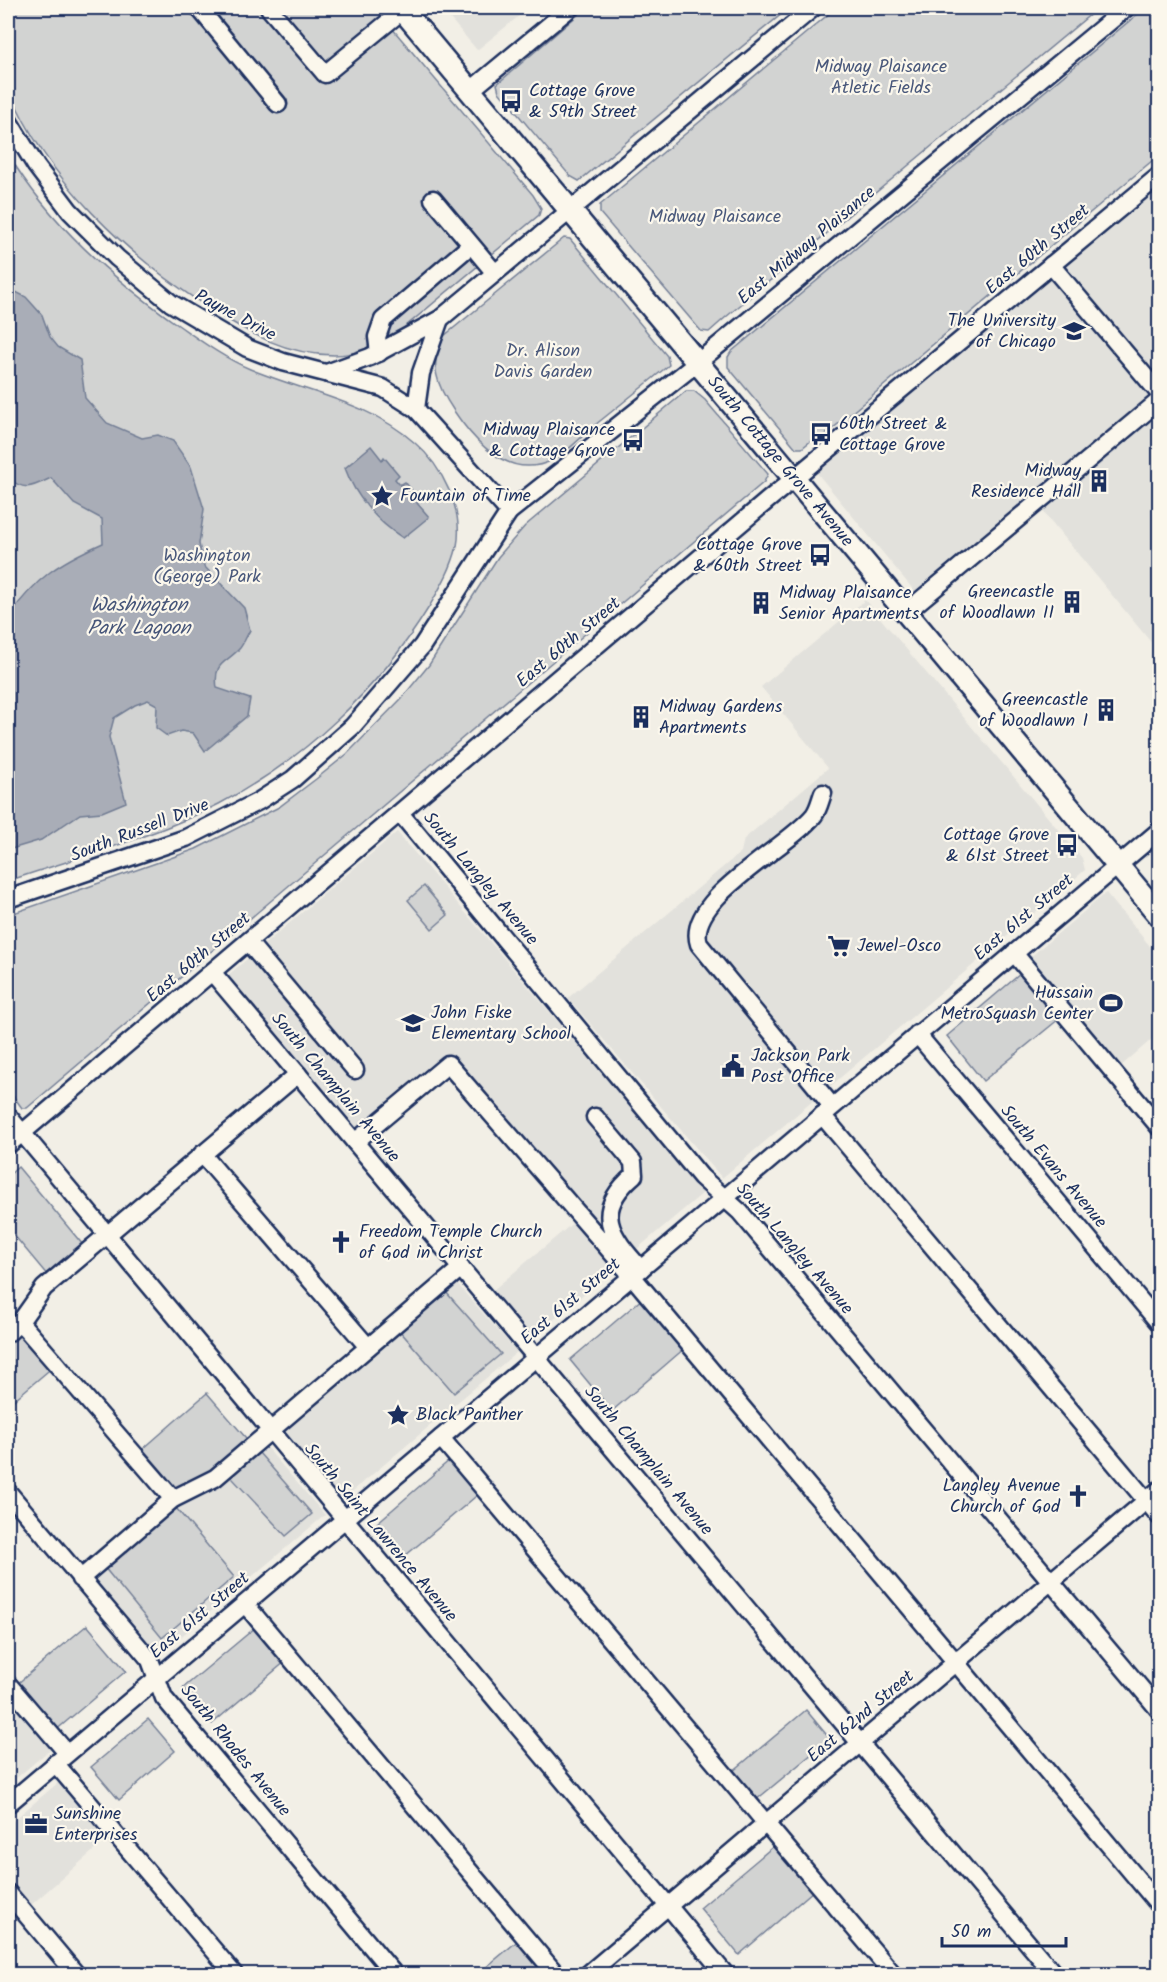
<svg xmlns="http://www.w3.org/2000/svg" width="1167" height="1982" font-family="Kalam,sans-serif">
	<rect width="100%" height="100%" fill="#f2efe6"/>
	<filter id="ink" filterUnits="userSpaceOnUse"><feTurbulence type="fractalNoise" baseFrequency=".0167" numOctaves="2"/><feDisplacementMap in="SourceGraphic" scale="12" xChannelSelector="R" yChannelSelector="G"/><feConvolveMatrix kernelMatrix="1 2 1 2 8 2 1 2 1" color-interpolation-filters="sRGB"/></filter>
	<g filter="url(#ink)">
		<!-- built -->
		<g fill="#e2e1dc">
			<path d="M441,8H529L477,50Z"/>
			<path d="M1159,188V652L1036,503L921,599L817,473Z"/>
			<path d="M865,600L1082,858L1085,870L722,1178L568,998L741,852L744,839L828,768L761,687Z"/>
			<path d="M397,832L703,1193L533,1337L492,1291L580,1217L448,1064L363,1135L227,976Z"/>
			<path d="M1106,893L1159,957V1033L1113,1073L1023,963Z"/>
			<path d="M451,1277L517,1352L341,1501L277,1426Z"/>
			<path d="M260,1440L325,1515L158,1656L87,1572Z"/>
			<path d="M23,1702L58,1743L8,1785V1715Z"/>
			<path d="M66,1776L114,1833L31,1905L8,1876V1825Z"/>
		</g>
		<!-- green -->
		<g fill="#d2d3d2" stroke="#768198" stroke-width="1.5">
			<path d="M8,8H375L533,195L541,208L539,215L394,336C374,346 357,355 334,355C287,355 248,333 209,308C128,256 46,180 9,89C3,76 8,25 8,8Z"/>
			<path d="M586,8H789L579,181L570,176L499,92L497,84Z"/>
			<path d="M836,8H1098L726,317L709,332L701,331L600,213V205Z"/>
			<path d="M1145,8H1159V155L819,440H812L802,448H796L728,367V357L731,352Z"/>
			<path d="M8,154C50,224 112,278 178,325C201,341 224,358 250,369C307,393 368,401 415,443C442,466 464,510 457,546C452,568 440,588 429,607C378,690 305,759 219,804C152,838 78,857 8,881Z"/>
			<path d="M564,238L570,239L667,356L669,365C645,385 620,405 595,425C582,436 568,452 553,460C510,481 476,444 454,411C437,386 428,364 444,336Z"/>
			<path d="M686,391H694L705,400L768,474L764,482L27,1108H22L8,1089V915L196,849L279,807L316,779L347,754L401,699L429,665L498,557L525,526Z"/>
			<path d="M424,886L448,915L432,929L408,900Z"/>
			<path d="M1020,974L1059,1019L983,1081L947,1036Z"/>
			<path d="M18,1167L83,1245L48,1276L8,1228V1176Z"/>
			<path d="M445,1291L501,1354L454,1393L399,1330Z"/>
			<path d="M643,1298L685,1348L612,1411L570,1360Z"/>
			<path d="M19,1326L54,1366L8,1405V1336Z"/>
			<path d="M207,1393L312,1514L286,1536L220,1465L213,1472L177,1489L143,1449Z"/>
			<path d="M451,1459L481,1492L405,1556L377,1523Z"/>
			<path d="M176,1508L234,1577L162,1638L104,1567Z"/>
			<path d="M87,1625L126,1671L55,1731L17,1684Z"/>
			<path d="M256,1627L286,1661L212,1724L183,1688Z"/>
			<path d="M806,1710L830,1739L756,1800L732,1772Z"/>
			<path d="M148,1719L175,1751L119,1800L91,1767Z"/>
			<path d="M775,1845L813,1891L739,1955L700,1908Z"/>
			<path d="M520,1939L550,1974H478Z"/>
		</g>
		<!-- water -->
		<g fill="#a9adb7" stroke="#707b93" stroke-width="1.5">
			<path d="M8,288L26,297L42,315L50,337L58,347L80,360L85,398L107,423L142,438L158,435L173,441L191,467L204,509L199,544L204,566L244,608L250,630C247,635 244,643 240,648C226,664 213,661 217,688L250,699L247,716L205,751L193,733L181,731L167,736L156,728L157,705L148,700L135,705L114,718L109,737L126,802L102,812L80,814L41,840L8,850V617C37,577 58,563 103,543L102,519L74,504L51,478C32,487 25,492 8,478Z"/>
			<path d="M371,446L382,460L384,457L399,475L395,479L400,485L405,482L420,500L417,503L429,517L403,538C377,522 355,496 345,468Z"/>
		</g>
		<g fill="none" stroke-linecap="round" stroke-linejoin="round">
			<!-- minor casing -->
			<g stroke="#1b2f5e" stroke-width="21">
				<g id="minor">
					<path d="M199,8L278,104"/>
					<path d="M269,8L325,74L403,10"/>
					<path d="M471,90L570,8"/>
					<path d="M8,120L36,166L70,211L117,258L171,303L247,348L283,362L383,388L416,409L509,512"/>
					<path d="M433,199L495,273"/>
					<path d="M1051,265L1160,394"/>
					<path d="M379,353L377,337L383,320L471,245"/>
					<path d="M329,372L370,357L440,319L813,8"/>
					<path d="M416,409L421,373L440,319"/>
					<path d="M905,613L1160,400"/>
					<path d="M823,793C820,801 819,808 814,815C788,848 684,899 699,944L832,1106"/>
					<path d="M400,813L701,1177L740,1212L1160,1711"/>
					<path d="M8,899L186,838L259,801L293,779L352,727L422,646L509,512L697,363L1126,8"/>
					<path d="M248,942L355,1070"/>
					<path d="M1014,953L1160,1128"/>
					<path d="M212,972L1054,1974"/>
					<path d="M917,1034L1160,1324"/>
					<path d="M822,1115L1160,1517"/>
					<path d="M8,1116L725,1974"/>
					<path d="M595,1117L633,1162L634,1175C592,1211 610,1235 641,1269"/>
					<path d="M355,1142L448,1064L632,1276L1160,1906"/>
					<path d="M8,1145L768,500L1160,175"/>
					<path d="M202,1154L368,1347"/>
					<path d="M20,1322L173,1499"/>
					<path d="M8,1333L20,1322L44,1288L298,1074"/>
					<path d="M441,1438L893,1974"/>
					<path d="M8,1492L150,1660L164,1698L394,1974"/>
					<path d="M80,1579L173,1499L215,1478L461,1268"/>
					<path d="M245,1604L556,1974"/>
					<path d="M8,1684L67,1753"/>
					<path d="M55,1763L234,1974"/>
					<path d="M8,1804L1160,830"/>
					<path d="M8,1893L76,1974"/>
					<path d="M588,1974L1160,1489"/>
				</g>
			</g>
			<!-- major casing -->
			<g stroke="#1b2f5e" stroke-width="26">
				<g id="major">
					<path id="s1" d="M401,8L1160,916"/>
				</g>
			</g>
			<!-- minor -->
			<use href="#minor" stroke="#fbf7ec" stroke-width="16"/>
			<!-- major -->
			<use href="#major" stroke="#fbf7ec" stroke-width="21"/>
		</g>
	</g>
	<!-- icons -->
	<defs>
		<g id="bus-bare" transform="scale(1.8)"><path d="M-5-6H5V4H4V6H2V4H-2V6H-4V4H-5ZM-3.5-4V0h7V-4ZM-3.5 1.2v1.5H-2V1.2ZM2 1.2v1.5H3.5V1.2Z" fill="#1b2f5e" stroke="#fbf7ec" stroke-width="2.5" paint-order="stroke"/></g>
		<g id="university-bare" transform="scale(1.8)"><path d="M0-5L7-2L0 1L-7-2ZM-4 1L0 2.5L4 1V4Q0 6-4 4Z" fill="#1b2f5e" stroke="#fbf7ec" stroke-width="2.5" paint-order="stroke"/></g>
		<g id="building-bare" transform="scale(1.8)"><path d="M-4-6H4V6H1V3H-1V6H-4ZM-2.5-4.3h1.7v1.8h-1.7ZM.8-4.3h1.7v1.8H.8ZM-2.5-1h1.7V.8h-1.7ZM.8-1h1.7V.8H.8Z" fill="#1b2f5e" stroke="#fbf7ec" stroke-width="2.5" paint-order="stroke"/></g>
		<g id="sight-bare" transform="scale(1.8)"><path d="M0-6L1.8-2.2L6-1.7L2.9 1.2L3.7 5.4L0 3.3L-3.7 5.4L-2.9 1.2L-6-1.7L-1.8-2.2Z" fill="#1b2f5e" stroke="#fbf7ec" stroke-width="2.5" paint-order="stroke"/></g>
		<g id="supermarket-bare" transform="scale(1.8)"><path d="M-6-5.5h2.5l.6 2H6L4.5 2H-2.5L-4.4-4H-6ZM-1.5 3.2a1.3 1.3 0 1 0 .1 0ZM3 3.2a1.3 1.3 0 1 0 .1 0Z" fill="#1b2f5e" stroke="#fbf7ec" stroke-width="2.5" paint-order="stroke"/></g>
		<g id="stadium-bare" transform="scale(1.8)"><path d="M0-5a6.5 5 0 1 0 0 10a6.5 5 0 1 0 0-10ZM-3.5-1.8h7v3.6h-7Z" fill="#1b2f5e" stroke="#fbf7ec" stroke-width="2.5" paint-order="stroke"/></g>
		<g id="school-bare" transform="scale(1.8)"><path d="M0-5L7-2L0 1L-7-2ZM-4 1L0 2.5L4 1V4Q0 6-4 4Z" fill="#1b2f5e" stroke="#fbf7ec" stroke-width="2.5" paint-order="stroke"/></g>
		<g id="civic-bare" transform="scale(1.8)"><path d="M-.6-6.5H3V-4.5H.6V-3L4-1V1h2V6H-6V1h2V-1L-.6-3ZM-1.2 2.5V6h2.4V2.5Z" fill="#1b2f5e" stroke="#fbf7ec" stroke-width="2.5" paint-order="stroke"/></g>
		<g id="church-bare" transform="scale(1.8)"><path d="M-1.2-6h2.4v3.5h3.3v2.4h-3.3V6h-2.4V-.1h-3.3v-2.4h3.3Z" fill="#1b2f5e" stroke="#fbf7ec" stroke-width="2.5" paint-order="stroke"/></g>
		<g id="office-bare" transform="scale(1.8)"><path d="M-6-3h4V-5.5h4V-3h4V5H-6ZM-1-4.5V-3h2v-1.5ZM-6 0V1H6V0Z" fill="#1b2f5e" stroke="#fbf7ec" stroke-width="2.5" paint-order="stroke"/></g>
	</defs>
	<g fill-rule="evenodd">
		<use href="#bus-bare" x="511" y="101"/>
		<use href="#university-bare" x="1074" y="331"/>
		<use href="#bus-bare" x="821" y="434"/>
		<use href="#bus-bare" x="633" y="440"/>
		<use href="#building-bare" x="1099" y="481"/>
		<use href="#sight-bare" x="382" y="496"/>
		<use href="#bus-bare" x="820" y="555"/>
		<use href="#building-bare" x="1072" y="602"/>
		<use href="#building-bare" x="761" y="603"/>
		<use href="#building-bare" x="1106" y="710"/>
		<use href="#building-bare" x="641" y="717"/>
		<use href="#bus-bare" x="1067" y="845"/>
		<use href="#supermarket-bare" x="839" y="946"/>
		<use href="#stadium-bare" x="1111" y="1003"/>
		<use href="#school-bare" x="413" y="1023"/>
		<use href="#civic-bare" x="733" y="1066"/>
		<use href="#church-bare" x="341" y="1242"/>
		<use href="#sight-bare" x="398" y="1415"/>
		<use href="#church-bare" x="1078" y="1496"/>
		<use href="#office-bare" x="36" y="1824"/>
	</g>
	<g text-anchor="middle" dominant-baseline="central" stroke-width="4.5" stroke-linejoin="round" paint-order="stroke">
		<!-- park labels -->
		<g font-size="18" fill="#49587b" stroke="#fbf7ec">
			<text x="881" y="67">Midway Plaisance<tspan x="881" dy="21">Atletic Fields</tspan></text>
			<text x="715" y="217">Midway Plaisance</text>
			<text x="543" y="351">Dr. Alison<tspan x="543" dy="21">Davis Garden</tspan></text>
			<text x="207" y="556">Washington<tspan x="207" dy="21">(George) Park</tspan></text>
		</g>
		<!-- poi labels -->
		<g font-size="18" fill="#1b2f5e" stroke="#fbf7ec" text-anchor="start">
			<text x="529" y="91">Cottage Grove<tspan x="529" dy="21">&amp; 59th Street</tspan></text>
			<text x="1056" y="321" text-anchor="end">The University<tspan x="1056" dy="21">of Chicago</tspan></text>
			<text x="839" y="424">60th Street &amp;<tspan x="839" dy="21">Cottage Grove</tspan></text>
			<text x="615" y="430" text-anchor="end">Midway Plaisance<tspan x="615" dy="21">&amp; Cottage Grove</tspan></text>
			<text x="1081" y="471" text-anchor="end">Midway<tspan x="1081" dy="21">Residence Hall</tspan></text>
			<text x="400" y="496">Fountain of Time</text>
			<text x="802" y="545" text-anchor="end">Cottage Grove<tspan x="802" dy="21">&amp; 60th Street</tspan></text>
			<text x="1054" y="592" text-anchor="end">Greencastle<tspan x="1054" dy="21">of Woodlawn II</tspan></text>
			<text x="779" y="593">Midway Plaisance<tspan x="779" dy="21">Senior Apartments</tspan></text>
			<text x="1088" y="700" text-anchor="end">Greencastle<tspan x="1088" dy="21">of Woodlawn I</tspan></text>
			<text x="659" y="707">Midway Gardens<tspan x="659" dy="21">Apartments</tspan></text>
			<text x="1049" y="835" text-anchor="end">Cottage Grove<tspan x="1049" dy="21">&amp; 61st Street</tspan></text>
			<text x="857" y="946">Jewel-Osco</text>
			<text x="1093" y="993" text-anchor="end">Hussain<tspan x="1093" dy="21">MetroSquash Center</tspan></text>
			<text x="431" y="1013">John Fiske<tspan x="431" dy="21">Elementary School</tspan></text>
			<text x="751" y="1056">Jackson Park<tspan x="751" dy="21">Post Office</tspan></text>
			<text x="359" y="1232">Freedom Temple Church<tspan x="359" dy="21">of God in Christ</tspan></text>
			<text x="416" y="1415">Black Panther</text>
			<text x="1060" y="1486" text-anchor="end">Langley Avenue<tspan x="1060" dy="21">Church of God</tspan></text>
			<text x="54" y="1814">Sunshine<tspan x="54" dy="21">Enterprises</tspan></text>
		</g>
		<!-- street labels -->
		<g font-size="18" fill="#1b2f5e" stroke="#fbf7ec">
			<text transform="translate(807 246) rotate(-40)">East Midway Plaisance</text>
			<text transform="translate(1038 250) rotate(-40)">East 60th Street</text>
			<text transform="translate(235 316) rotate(28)">Payne Drive</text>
			<text stroke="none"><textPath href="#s1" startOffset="591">South Cottage Grove Avenue</textPath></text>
			<text transform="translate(569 643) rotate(-40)">East 60th Street</text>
			<text transform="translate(140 831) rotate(-21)">South Russell Drive</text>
			<text transform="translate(480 879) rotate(50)">South Langley Avenue</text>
			<text transform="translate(1024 918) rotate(-40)">East 61st Street</text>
			<text transform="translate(199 958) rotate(-40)">East 60th Street</text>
			<text transform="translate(335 1088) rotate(50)">South Champlain Avenue</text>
			<text transform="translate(1053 1167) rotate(50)">South Evans Avenue</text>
			<text transform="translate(794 1249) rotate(49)">South Langley Avenue</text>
			<text transform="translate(571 1302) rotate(-40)">East 61st Street</text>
			<text transform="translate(648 1461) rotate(50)">South Champlain Avenue</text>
			<text transform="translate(380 1533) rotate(50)">South Saint Lawrence Avenue</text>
			<text transform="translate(200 1616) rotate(-40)">East 61st Street</text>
			<text transform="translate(861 1717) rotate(-40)">East 62nd Street</text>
			<text transform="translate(235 1751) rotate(51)">South Rhodes Avenue</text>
		</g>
		<!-- water labels -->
		<g font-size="20" font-style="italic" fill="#465579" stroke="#fbf7ec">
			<text x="139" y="606">Washington<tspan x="139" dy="23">Park Lagoon</tspan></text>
		</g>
	</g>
	<!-- margin -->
	<rect width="1167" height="1982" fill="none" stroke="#fbf7ec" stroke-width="30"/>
	<rect x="15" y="15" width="1137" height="1952" fill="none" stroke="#1b2f5e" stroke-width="2" filter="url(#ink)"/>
	<!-- scale -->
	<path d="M942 1937v9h124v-9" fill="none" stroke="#1b2f5e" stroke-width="3"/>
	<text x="951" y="1937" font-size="18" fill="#1b2f5e" stroke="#fbf7ec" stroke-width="4.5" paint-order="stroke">50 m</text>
</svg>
